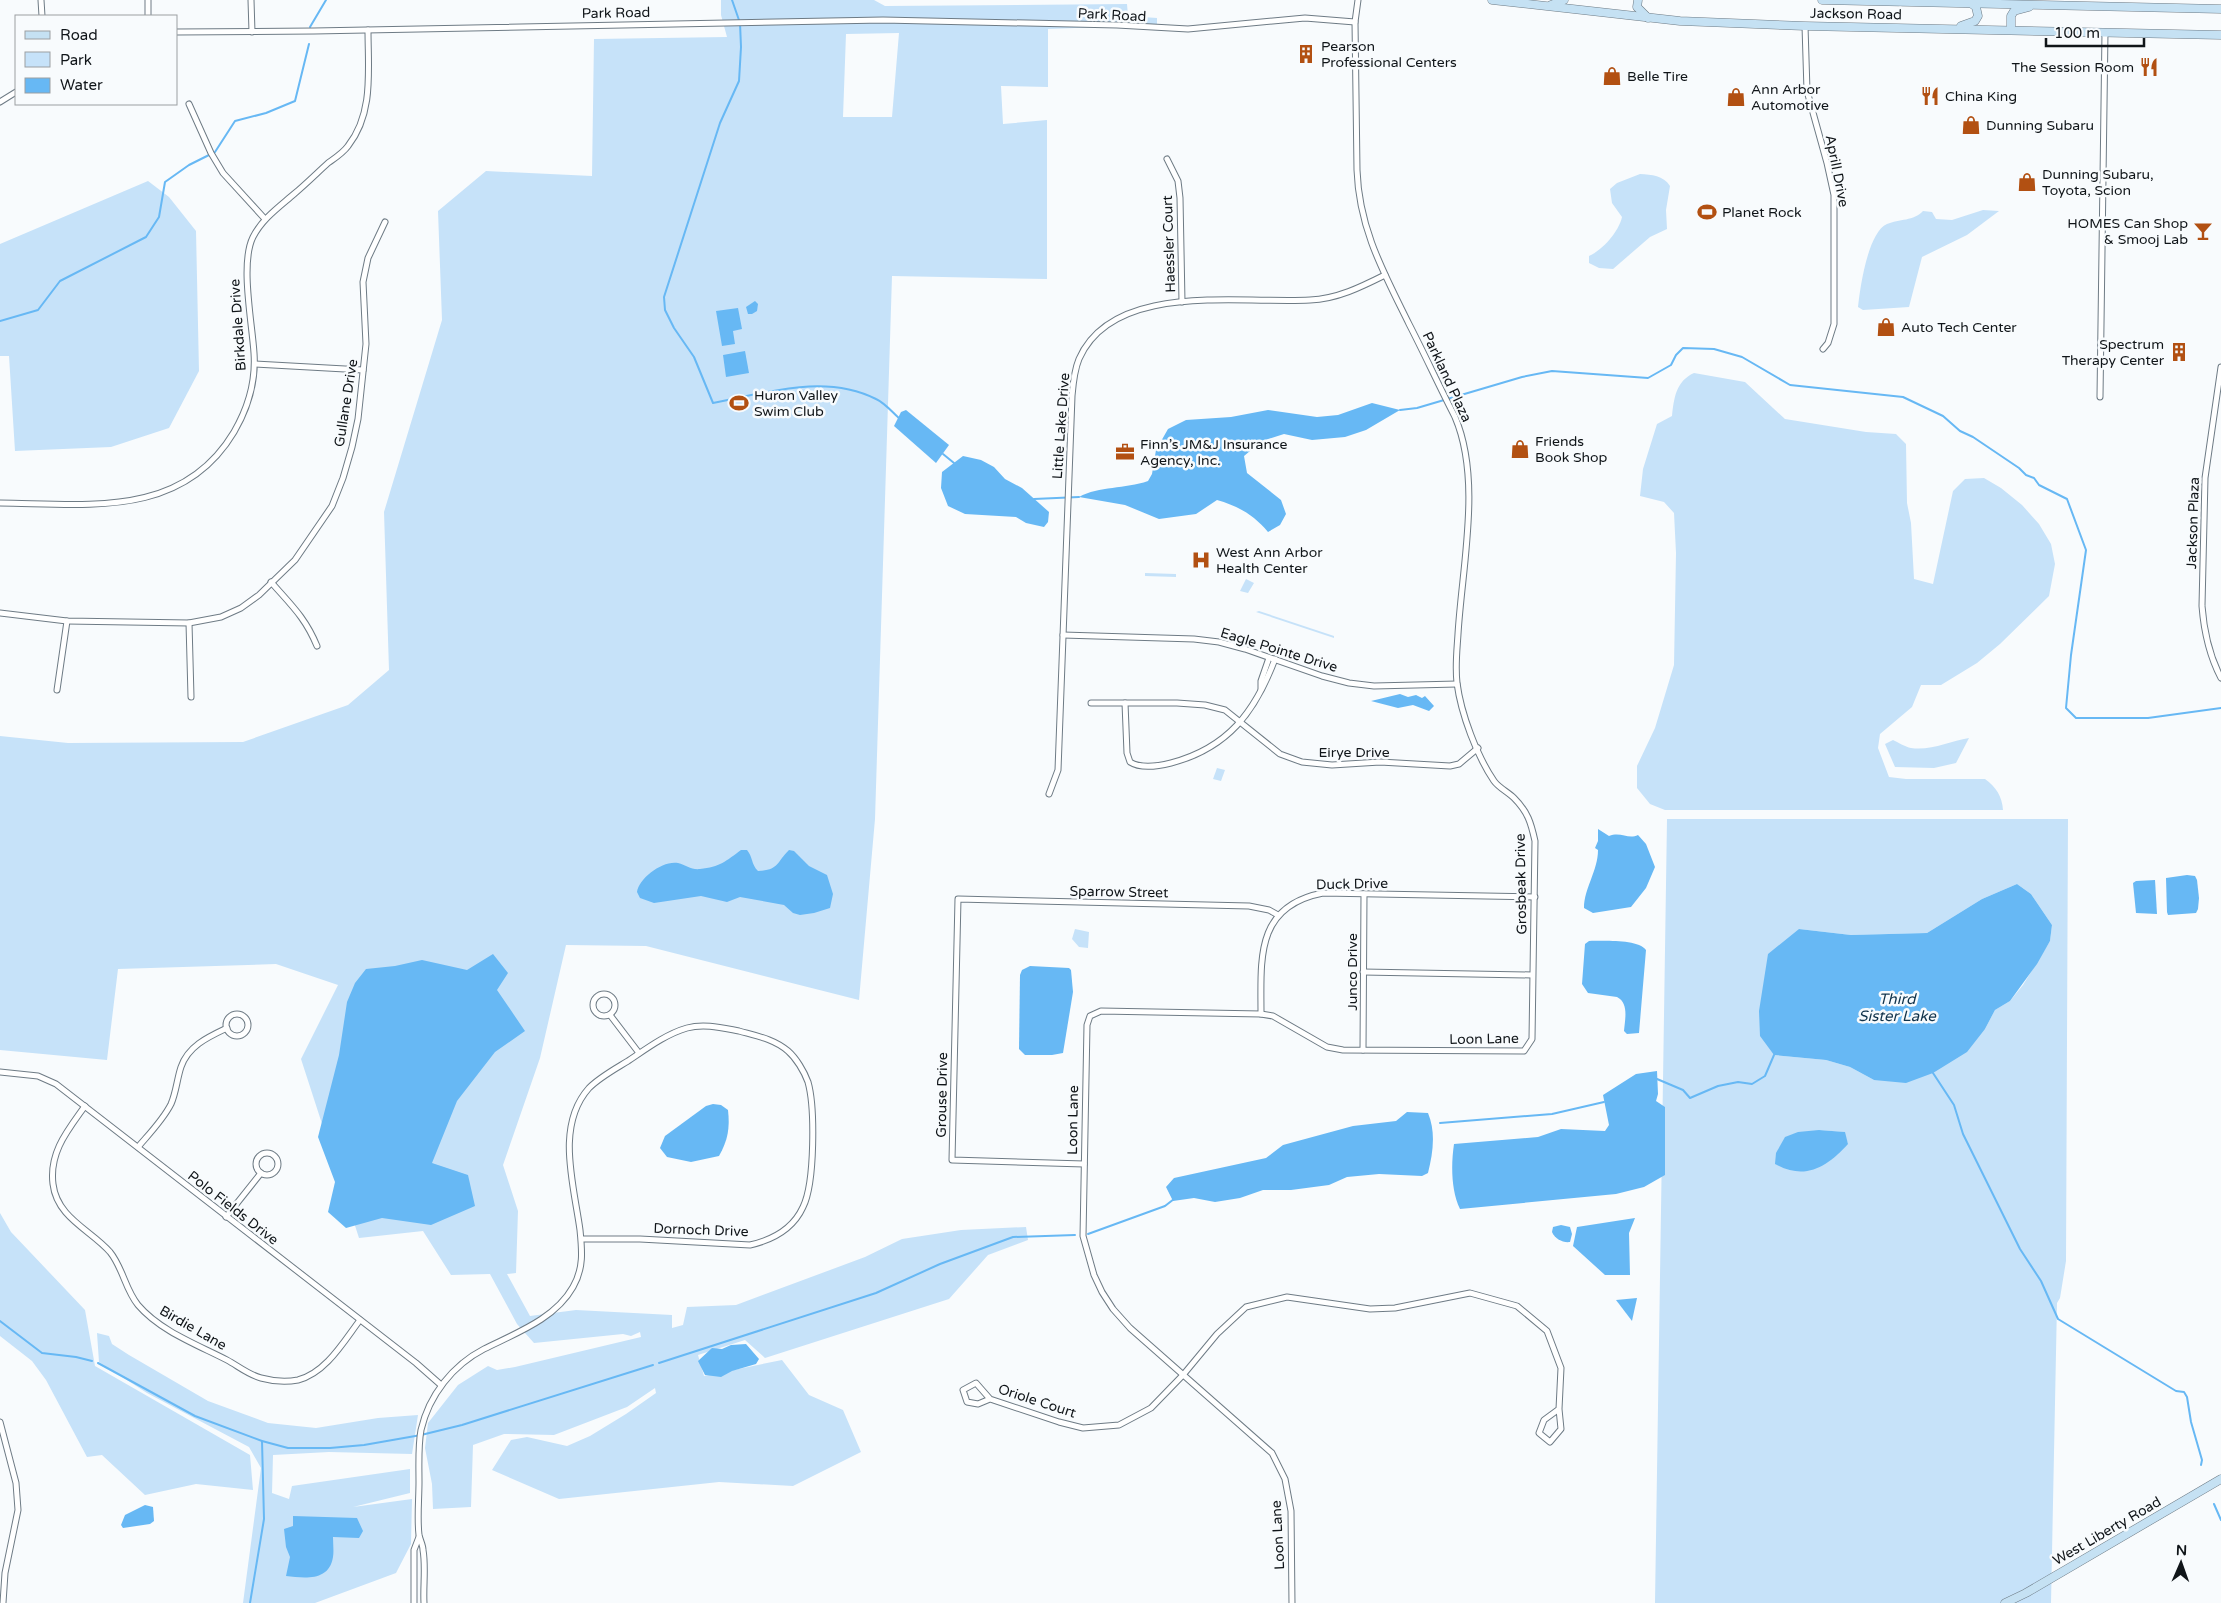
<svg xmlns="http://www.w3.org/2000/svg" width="2221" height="1603" font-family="'Varela Round',sans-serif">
	<rect width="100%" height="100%" fill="#f8fbfd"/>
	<!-- green -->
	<g fill="#c6e2f9" fill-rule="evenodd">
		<path d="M721,0H874L885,6L1127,4L1128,16L1157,18V25L1048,29V87L1001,86L1003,124L1047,120V279L892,276L875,819L859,1000L646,946L566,945L540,1058L503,1165L518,1211L516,1273L507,1274L530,1316L576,1310L672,1315V1328L683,1325L687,1307L736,1305L865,1257L902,1239L961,1230L1026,1227L1028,1240L988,1255L949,1299L765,1358L745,1340L698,1355L704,1376L782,1360L809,1395L843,1410L861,1452L793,1486L719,1482L559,1499L492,1470L511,1440L527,1437L567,1446L590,1436L626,1414L656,1393L655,1388L627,1407L554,1435L504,1434L473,1445L471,1507L433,1509L432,1484L425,1448L428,1423L458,1385L488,1366L497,1370L515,1367L641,1337L640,1332L631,1336L623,1334L534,1343L517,1324L490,1274L451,1275L423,1231L359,1238L301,1059L338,985L276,964L118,969L107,1060L0,1050V736L68,743L243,742L348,705L389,670L384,512L442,320L438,211L486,171L592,176L594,39L727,37L721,15ZM899,33L892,117H843L846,34Z"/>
		<path d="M1640,174C1652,175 1663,175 1670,186L1666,210L1667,229L1650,237L1613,269L1599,268L1589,263V256C1603,250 1619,231 1622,217L1612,203L1610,189L1617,183Z"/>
		<path d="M148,181L169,197L196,231L199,371L169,428L111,447L15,451L9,356H0V244Z"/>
		<path d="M1983,210L1999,211L1967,235L1922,257L1909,307L1863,310L1858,307C1860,288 1868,232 1887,224C1899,219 1914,221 1923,211L1932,212L1936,219L1952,220Z"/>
		<path d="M1694,373L1745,382L1785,419L1866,432L1896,434L1906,444L1907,503L1911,523L1914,579L1933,584L1953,491L1965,479L1984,478L2001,488L2022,505L2039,524L2051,544L2055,564L2049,596L2000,644L1977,663L1941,685H1921L1912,707L1880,734L1878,748L1889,777L1906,779H1985C1996,787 2002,796 2003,810H1665L1650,804L1637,788V766L1655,728L1674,665L1676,553L1674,513L1664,502L1640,496L1643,469L1657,424L1672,416C1674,398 1676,381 1694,373Z"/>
		<path d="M1145,573L1176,574V577L1145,576Z"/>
		<path d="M1246,579L1254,583L1248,593L1240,591Z"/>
		<path d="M1259,611L1334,636V638L1256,612Z"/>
		<path d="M1969,738L1956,763L1934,768L1895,767L1885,744L1893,740C1898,742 1905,747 1911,748C1931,751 1950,741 1969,738Z"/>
		<path d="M1217,768L1225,770L1221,781L1213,779Z"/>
		<path d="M1667,819H2068L2066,1261L2060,1298L2057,1303L2051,1603H1655ZM2017,884L2031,894L2052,925L2050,941L2023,985L2010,1001L1995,1010L1985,1029L1874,1080L1850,1067L1826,1060L1774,1055L1799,929L1851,935L1927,933L1982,899ZM1819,1130L1844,1132L1848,1144Z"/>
		<path d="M1075,929L1089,932L1088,948L1079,947L1072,939Z"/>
		<path d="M0,1213L11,1232L85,1310L95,1366L250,1455L253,1490L196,1484L145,1495L102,1455L87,1457L46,1380L32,1361L0,1336Z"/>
		<path d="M97,1333L109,1336L112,1344L129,1355L208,1401L268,1423L316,1428L378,1418L418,1415L412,1454L329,1452L273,1455L272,1493L289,1499L292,1486L410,1469V1493L353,1507L412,1499L411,1544L396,1573L315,1603H243L261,1468L249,1447L147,1393L99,1362Z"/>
	</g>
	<!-- water -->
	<g fill="#67b8f4">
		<path d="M755,301L758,304L757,311L752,314H748L746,307Z"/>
		<path d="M738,308L742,329L733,331L735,344L722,346L716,311Z"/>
		<path d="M745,351L749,373L726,377L723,355Z"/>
		<path d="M1372,403L1400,410L1366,430L1345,437L1312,440L1284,434L1262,441L1244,456L1247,473L1281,500L1286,514L1280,525L1268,532C1254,515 1238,506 1217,500L1196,514L1159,519L1125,505L1079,497C1099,486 1125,489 1148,481L1152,474L1156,450L1168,429L1186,420L1231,417L1268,410L1317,417L1338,415Z"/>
		<path d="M906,410L949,445L936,463L894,426L901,412Z"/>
		<path d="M963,456L981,460L994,467L1005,479L1022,488L1049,512L1048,522L1044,527L1026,523L1016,517L965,514L948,506L941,488L942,472Z"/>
		<path d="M1400,694L1408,697L1416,695L1422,698L1425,696L1434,706L1429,711L1413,705L1398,708L1371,701Z"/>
		<path d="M1598,829L1609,836C1621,831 1628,840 1638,835L1646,844L1655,867L1646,888L1631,907L1593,913L1584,908C1584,888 1598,871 1598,850L1595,848L1598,841Z"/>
		<path d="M741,850H747C753,857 751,864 758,871C779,870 776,863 789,850L794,851L809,866L827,875L833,894L830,908L814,913L800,915L793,913L784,905L740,897L727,902L701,896L654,903L640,898L637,892C639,878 663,860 678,863C686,865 691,870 700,869C720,867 726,861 741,850Z"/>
		<path d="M2187,875L2195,876L2197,880L2199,898L2198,909L2196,913L2168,915L2167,912L2166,878Z"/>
		<path d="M2155,880L2157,914L2136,913L2133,883L2136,881Z"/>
		<path d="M2017,884L2031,894L2052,925L2050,941L2037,964L2010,1001L1995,1010L1985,1029L1967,1052L1933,1073L1906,1083L1874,1080L1850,1067L1826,1060L1774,1055L1760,1036L1759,1011L1768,954L1799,929L1851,935L1927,933L1982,899Z"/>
		<path d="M1589,941C1602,941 1638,939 1646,950L1639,1033L1627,1034L1624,1031C1625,1019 1629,1003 1617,997L1588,993L1582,984L1585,944Z"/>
		<path d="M493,954L508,973L497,990L525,1031L495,1052L457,1101L432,1163L468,1175L475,1206L431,1225L382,1218L346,1228L328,1212L335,1182L318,1137L339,1055L347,1002L355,983L366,969L395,966L422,960L467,970Z"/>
		<path d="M1030,966L1069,968L1071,970L1073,992L1063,1053L1052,1055H1025L1019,1049L1020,975L1022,970Z"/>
		<path d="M1657,1071L1658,1094L1656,1101L1665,1107V1175L1644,1187L1616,1194L1460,1209C1451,1190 1451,1165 1454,1144L1538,1137L1561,1129L1605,1131L1609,1125L1603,1095L1636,1074Z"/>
		<path d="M713,1104L721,1105L728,1110C730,1128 728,1140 719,1156L691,1162L667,1157L660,1148L665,1136L706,1106Z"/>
		<path d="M1407,1112L1428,1113C1436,1132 1433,1153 1428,1173L1422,1176L1379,1174L1347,1177L1329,1185L1291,1190H1263L1240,1198L1215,1202L1194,1198L1173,1201L1166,1187L1174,1178L1266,1158L1283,1145L1353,1126L1396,1121Z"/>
		<path d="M1819,1130L1845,1132L1848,1144C1827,1167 1805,1181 1775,1164L1776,1153L1785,1137L1798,1132Z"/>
		<path d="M1635,1218L1629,1233L1630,1275H1605L1573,1246L1577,1227Z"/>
		<path d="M1561,1225L1570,1227L1572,1234L1570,1242C1563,1243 1555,1239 1552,1232L1553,1227Z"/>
		<path d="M1637,1298L1632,1321L1616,1300Z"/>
		<path d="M746,1344L759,1359L756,1364L732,1371L721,1377L705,1375L698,1361L712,1348L722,1349L731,1345Z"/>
		<path d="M145,1505L153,1507L154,1521L150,1524L123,1528L121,1525L125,1515Z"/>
		<path d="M293,1516L357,1518L363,1531L359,1538L333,1537C333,1544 334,1551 333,1557C329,1582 304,1578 286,1576L290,1557L286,1547L284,1529L293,1526Z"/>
	</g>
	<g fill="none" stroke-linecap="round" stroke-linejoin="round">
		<!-- stream -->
		<g stroke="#67b8f4" stroke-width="2">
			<path d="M732,0L740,23L741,47L739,81L720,123L664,297L665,310L674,328L694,357L713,403C766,393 825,373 876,399C885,403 893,413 900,419"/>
			<path d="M310,27L326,0"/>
			<path d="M0,321L38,310L60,281L146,237L159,217L165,182L189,165L215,152L235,121L266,113L295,101L309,44"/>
			<path d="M1400,410L1417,408L1522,377L1552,371L1648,378L1671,365L1676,355L1683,348L1714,349L1742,357L1790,385L1903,397L1943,416L1960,431L1973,437L2019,468L2026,475L2034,478L2039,485L2067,499L2086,550L2071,655L2066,708L2076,718H2148L2221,708"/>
			<path d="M943,454L954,463"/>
			<path d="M1034,499L1079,497"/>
			<path d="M1933,1073L1954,1105L1963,1134L2020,1249L2041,1281L2058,1319L2176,1391L2184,1392L2187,1397L2191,1422L2202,1460L2201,1465"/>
			<path d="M1657,1079L1683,1090L1690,1098L1718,1086L1738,1082L1752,1084L1765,1076L1774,1055"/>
			<path d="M1440,1123L1552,1114L1604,1102"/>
			<path d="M1088,1234L1165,1206L1174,1199"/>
			<path d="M0,1321L42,1353L76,1357L92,1361"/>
			<path d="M98,1363L195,1416L262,1441L288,1448H330L364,1445L421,1435L462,1425L653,1365"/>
			<path d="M659,1363L876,1293L940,1264L1013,1237L1075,1235"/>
			<path d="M2214,1504L2221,1520"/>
			<path d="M250,1603L264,1519L262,1441"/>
		</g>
		<!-- minor casing -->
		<g stroke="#6e7b85" stroke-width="7">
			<g id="minor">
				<path d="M41,0L42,16"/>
				<path d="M251,0L252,32"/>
				<path d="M148,16V0"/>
				<path d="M1805,26L1807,91L1827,163L1834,195V324L1828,343L1823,349"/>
				<path d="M176,32L314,31L883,20L1117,25L1188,29L1305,18L1355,22"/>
				<path d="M0,102L16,92"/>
				<path d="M189,104L211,153L223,173L265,219"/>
				<path d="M1167,159L1178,181L1180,198L1182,302"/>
				<path d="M255,364L363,370"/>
				<path d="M2221,367L2205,478L2202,606C2204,632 2209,655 2221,678"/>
				<path d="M2100,397L2105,32"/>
				<path d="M0,503C87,504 182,519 234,432C248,408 256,381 254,353C252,322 240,263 253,237C262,219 279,207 294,194C306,184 317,173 328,163C335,158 343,153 348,146C374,113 368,70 368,30"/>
				<path d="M271,582C291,605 305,617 317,646"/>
				<path d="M0,613L67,621L189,623L221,617L241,608L259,595L295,560L332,506L343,478L352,447L358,419L366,344L363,282L368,258L385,222"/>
				<path d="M189,623L191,697"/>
				<path d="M1063,635L1194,639L1219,642L1245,649L1322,676L1349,683L1374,686L1457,684"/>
				<path d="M1261,689V681L1269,658"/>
				<path d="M57,690L67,621"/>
				<path d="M1091,703H1177L1205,705L1225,710L1280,754L1302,762L1332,765L1380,762L1450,766L1459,764L1478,748"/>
				<path d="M1125,703L1127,753L1130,762C1141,769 1159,766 1171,763C1228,748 1255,712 1275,659"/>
				<path d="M1049,794L1058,770L1072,396C1073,384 1074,371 1079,359C1113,281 1241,304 1310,300C1337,299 1361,287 1385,275"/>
				<path d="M1363,972L1532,975"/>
				<circle cx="604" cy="1005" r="11"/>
				<path d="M1261,1014C1261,959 1255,906 1323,893L1535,897"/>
				<circle cx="237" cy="1025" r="11"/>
				<path d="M610,1015L639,1053"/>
				<path d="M1363,1050L1364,894"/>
				<path d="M0,1072L38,1076L56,1084L416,1363L441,1385"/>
				<path d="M85,1106C68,1130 49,1152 53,1184C57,1218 91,1230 110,1252C123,1268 125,1289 138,1305C160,1331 198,1345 227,1360C238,1366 249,1375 261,1378C272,1381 287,1382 298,1380C326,1373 344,1341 360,1320"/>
				<path d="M138,1147C149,1134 163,1120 171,1104C176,1093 177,1079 181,1067C188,1046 208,1037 227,1028"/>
				<circle cx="267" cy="1164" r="11"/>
				<path d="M1084,1164L952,1160L958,899L1249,906L1269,910L1278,915"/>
				<path d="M226,1217L261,1173"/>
				<path d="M990,1399L978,1404L967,1402L963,1390L976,1383L990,1399L1059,1422L1083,1428L1119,1425L1151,1408L1183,1375L1217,1334L1246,1307L1287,1297L1370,1309L1395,1308L1470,1293L1517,1306L1547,1331L1561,1368L1559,1409L1544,1420L1539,1433L1550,1442L1561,1429L1559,1409"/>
				<path d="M0,1422L16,1483L18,1510L5,1573L3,1603"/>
				<path d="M414,1603V1550L419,1537"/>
				<path d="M424,1603C423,1586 426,1567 423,1550C423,1545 420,1540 419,1535C417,1518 419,1499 419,1482C419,1465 418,1446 421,1430C429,1395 453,1365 484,1349C516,1333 555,1319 573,1287C584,1268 582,1250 580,1230C574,1185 555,1126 589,1088C600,1077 615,1069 628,1061C646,1049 666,1034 687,1028C704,1023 723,1028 739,1031C757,1036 774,1039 788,1051C796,1058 804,1071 808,1082C815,1107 815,1183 803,1207C793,1229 772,1240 750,1245L640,1239H581"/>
				<path d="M1292,1603L1291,1511L1285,1479L1272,1453L1130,1328L1113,1309L1102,1292L1094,1275L1083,1236L1087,1025L1090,1016L1101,1011L1261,1014L1273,1016L1327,1047L1343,1050L1524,1051L1532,1039L1535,841C1531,823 1528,812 1514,798C1508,792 1499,788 1494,781C1477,756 1461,714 1457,683C1455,666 1457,650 1458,634C1462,566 1482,480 1455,417C1439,386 1425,355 1409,324C1384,273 1359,229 1357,170L1355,22L1358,0"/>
			</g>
		</g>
		<!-- secondary casing -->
		<g stroke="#6e7b85" stroke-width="9">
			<g id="secondary">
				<path d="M1492,0L1680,21L1805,26L2221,35"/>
				<path d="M1638,0L1637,7L1648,18"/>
				<path d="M1822,0L2221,9"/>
				<path d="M1551,5L1564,0"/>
				<path d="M1961,26L1975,21L1978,16L1976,7L1972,4"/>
				<path d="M2011,29V16L2014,11L2029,7"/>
				<path d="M2005,1603L2026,1593L2221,1479"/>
			</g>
		</g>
		<!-- minor -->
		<use href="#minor" stroke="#fff" stroke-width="5"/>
		<!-- secondary -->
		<use href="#secondary" stroke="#c5e1f3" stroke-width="8"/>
	</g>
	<!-- icons -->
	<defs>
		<g id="building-bare" transform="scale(1.5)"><path d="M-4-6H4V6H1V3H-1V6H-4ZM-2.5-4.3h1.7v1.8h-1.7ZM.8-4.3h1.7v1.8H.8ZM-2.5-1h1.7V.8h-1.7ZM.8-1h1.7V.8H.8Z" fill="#b25012" stroke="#f8fbfd" stroke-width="2.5" paint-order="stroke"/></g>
		<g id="restaurant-bare" transform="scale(1.5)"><path d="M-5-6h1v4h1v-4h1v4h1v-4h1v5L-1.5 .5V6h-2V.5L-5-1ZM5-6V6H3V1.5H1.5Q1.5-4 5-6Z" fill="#b25012" stroke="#f8fbfd" stroke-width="2.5" paint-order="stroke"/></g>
		<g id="shop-bare" transform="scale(1.5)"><path d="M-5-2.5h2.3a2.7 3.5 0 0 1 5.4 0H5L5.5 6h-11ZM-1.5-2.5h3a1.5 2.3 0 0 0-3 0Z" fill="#b25012" stroke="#f8fbfd" stroke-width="2.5" paint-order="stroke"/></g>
		<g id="stadium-bare" transform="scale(1.5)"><path d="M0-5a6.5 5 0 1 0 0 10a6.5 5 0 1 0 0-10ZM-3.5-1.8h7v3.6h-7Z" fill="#b25012" stroke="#f8fbfd" stroke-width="2.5" paint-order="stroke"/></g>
		<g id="bar-bare" transform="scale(1.5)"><path d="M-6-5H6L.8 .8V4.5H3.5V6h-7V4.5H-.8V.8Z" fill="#b25012" stroke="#f8fbfd" stroke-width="2.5" paint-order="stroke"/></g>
		<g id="office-bare" transform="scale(1.5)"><path d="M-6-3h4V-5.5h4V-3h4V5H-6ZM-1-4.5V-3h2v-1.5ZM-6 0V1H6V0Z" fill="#b25012" stroke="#f8fbfd" stroke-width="2.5" paint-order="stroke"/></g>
		<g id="hospital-bare" transform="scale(1.5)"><path d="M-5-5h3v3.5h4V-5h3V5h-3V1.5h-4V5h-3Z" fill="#b25012" stroke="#f8fbfd" stroke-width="2.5" paint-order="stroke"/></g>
	</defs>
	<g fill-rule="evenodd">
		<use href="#building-bare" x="1306" y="54"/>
		<use href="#restaurant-bare" x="2149" y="67"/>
		<use href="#shop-bare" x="1612" y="76"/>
		<use href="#restaurant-bare" x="1930" y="96"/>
		<use href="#shop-bare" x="1736" y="97"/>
		<use href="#shop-bare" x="1971" y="125"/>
		<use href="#shop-bare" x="2027" y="182"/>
		<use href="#stadium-bare" x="1707" y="212"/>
		<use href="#bar-bare" x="2203" y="231"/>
		<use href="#shop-bare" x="1886" y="327"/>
		<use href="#building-bare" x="2179" y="352"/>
		<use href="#stadium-bare" x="739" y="403"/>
		<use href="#shop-bare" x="1520" y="449"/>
		<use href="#office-bare" x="1125" y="452"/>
		<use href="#hospital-bare" x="1201" y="560"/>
	</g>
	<g text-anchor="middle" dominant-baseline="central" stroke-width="5" stroke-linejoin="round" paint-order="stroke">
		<!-- street labels -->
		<g font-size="14" fill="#101519" stroke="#f8fbfd">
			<text transform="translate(616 13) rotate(-1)">Park Road</text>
			<text transform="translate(1856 14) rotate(1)">Jackson Road</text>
			<text transform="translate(1112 15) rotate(3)">Park Road</text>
			<text transform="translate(1837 171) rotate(79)">Aprill Drive</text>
			<text transform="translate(1169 244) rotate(-92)">Haessler Court</text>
			<text transform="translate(238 325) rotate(-94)">Birkdale Drive</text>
			<text transform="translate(1447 377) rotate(65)">Parkland Plaza</text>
			<text transform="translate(346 403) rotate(-81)">Gullane Drive</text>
			<text transform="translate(1061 426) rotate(-86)">Little Lake Drive</text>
			<text transform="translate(2193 523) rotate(-88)">Jackson Plaza</text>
			<text transform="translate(1279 650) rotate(17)">Eagle Pointe Drive</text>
			<text x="1354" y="752">Eirye Drive</text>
			<text transform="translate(1352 884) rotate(-1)">Duck Drive</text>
			<text transform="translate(1521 884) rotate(-91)">Grosbeak Drive</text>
			<text transform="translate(1119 892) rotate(1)">Sparrow Street</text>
			<text transform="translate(1352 972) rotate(-90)">Junco Drive</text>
			<text transform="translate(1484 1039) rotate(-1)">Loon Lane</text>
			<text transform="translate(942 1095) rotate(-89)">Grouse Drive</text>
			<text transform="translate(1073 1120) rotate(-89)">Loon Lane</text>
			<text transform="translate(233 1208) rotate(38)">Polo Fields Drive</text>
			<text transform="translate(701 1230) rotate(2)">Dornoch Drive</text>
			<text transform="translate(193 1328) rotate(30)">Birdie Lane</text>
			<text transform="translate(1037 1401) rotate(18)">Oriole Court</text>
			<text transform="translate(2107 1531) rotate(-30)">West Liberty Road</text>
			<text transform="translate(1278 1535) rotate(-93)">Loon Lane</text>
		</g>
		<!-- poi labels -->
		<g font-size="14" fill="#101519" stroke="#f8fbfd" text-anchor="start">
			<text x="1321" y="46">Pearson<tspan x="1321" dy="16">Professional Centers</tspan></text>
			<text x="2134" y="67" text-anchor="end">The Session Room</text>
			<text x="1627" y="76">Belle Tire</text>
			<text x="1751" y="89">Ann Arbor<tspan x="1751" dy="16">Automotive</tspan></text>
			<text x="1945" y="96">China King</text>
			<text x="1986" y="125">Dunning Subaru</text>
			<text x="2042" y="174">Dunning Subaru,<tspan x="2042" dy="16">Toyota, Scion</tspan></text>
			<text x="1722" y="212">Planet Rock</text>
			<text x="2188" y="223" text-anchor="end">HOMES Can Shop<tspan x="2188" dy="16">&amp; Smooj Lab</tspan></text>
			<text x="1901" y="327">Auto Tech Center</text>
			<text x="2164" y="344" text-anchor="end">Spectrum<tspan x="2164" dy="16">Therapy Center</tspan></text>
			<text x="754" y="395">Huron Valley<tspan x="754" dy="16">Swim Club</tspan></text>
			<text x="1535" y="441">Friends<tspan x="1535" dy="16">Book Shop</tspan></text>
			<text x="1140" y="444">Finn’s JM&amp;J Insurance<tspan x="1140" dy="16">Agency, Inc.</tspan></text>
			<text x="1216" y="552">West Ann Arbor<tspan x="1216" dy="16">Health Center</tspan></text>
		</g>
		<!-- water labels -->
		<g font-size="15" font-style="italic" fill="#0f324a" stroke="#f8fbfd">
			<text x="1897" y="999">Third<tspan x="1897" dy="17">Sister Lake</tspan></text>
		</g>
	</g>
	<!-- legend -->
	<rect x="15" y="15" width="162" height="90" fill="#f8fbfd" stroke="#9b9fa2"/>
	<rect x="25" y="31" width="25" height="8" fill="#c5e1f3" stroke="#9b9fa2"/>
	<text x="60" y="40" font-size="15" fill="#101519">Road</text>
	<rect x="25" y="52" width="25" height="15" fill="#c6e2f9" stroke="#9b9fa2"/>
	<text x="60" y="65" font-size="15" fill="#101519">Park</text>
	<rect x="25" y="78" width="25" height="15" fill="#67b8f4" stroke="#9b9fa2"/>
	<text x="60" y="90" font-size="15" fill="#101519">Water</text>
	<!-- north arrow -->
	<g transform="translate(2181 1563) rotate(2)" stroke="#f8fbfd" stroke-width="4" paint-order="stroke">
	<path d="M0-4L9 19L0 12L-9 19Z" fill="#101519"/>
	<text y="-8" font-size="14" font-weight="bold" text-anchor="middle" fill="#101519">N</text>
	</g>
	<!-- scale -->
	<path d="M2046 38v8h98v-8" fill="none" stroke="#101519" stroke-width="2.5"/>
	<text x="2054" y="38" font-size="15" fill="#101519" stroke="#f8fbfd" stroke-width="4" paint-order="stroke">100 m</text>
</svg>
